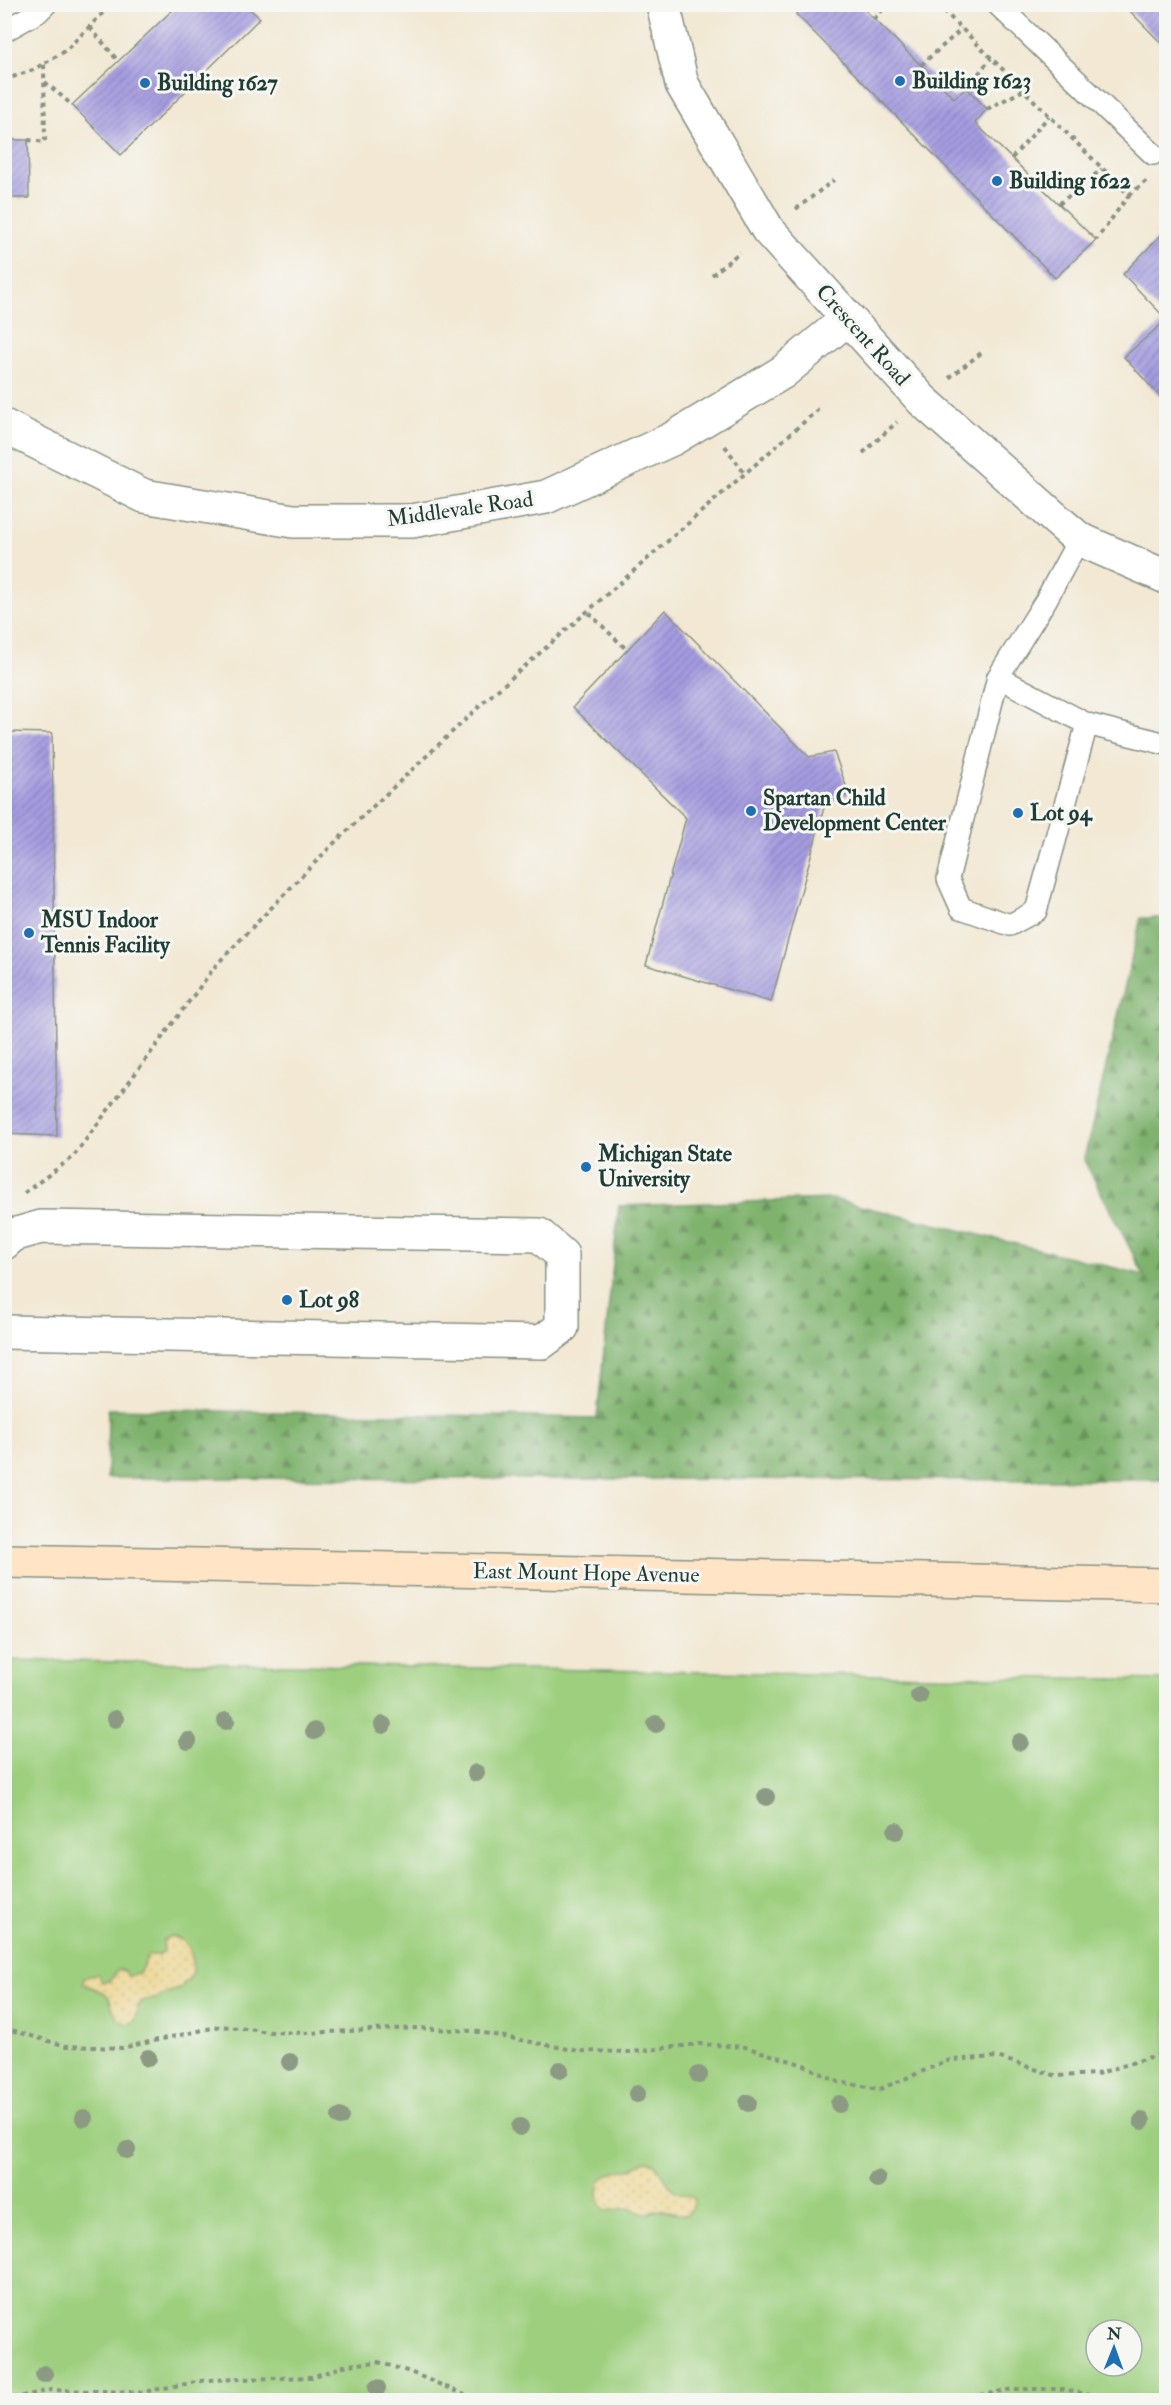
<svg xmlns="http://www.w3.org/2000/svg" width="1171" height="2405" font-family="'IM FELL Double Pica',serif">
	<defs>
		<pattern id="forest-firs" width="22" height="20" patternUnits="userSpaceOnUse" patternTransform="scale(1.5)"><rect width="22" height="20" fill="#7eb26d"/><path d="M5 1l3.5 6h-7zM16 11l3.5 6h-7z" fill="#67925a"/></pattern>
		<pattern id="sand-dots" width="8" height="8" patternUnits="userSpaceOnUse" patternTransform="scale(1.5)"><rect width="8" height="8" fill="#eeda9e"/><path d="M2 2h.1M6 6h.1" fill="none" stroke="#ccbc89" stroke-width="1.8" stroke-linecap="round"/></pattern>
		<pattern id="building-hatch" width="6" height="6" patternUnits="userSpaceOnUse" patternTransform="scale(1.5)"><rect width="6" height="6" fill="#a59ce1"/><path d="M-1 1l2-2M0 6l6-6M5 7l2-2" fill="none" stroke="#8680b7"/></pattern>
	</defs>
	<rect width="100%" height="100%" fill="#f6f6f2"/>
	<filter id="ink" filterUnits="userSpaceOnUse"><feTurbulence type="fractalNoise" baseFrequency=".0167" numOctaves="2"/><feDisplacementMap in="SourceGraphic" scale="12" xChannelSelector="R" yChannelSelector="G"/><feConvolveMatrix kernelMatrix="1 2 1 2 8 2 1 2 1" color-interpolation-filters="sRGB"/></filter>
	<filter id="wash" filterUnits="userSpaceOnUse"><feTurbulence type="fractalNoise" baseFrequency=".008" numOctaves="4" result="noise"/><feDisplacementMap in="SourceGraphic" scale="24" xChannelSelector="R" yChannelSelector="G"/><feGaussianBlur stdDeviation="1.35" result="paint"/><feColorMatrix in="noise" values="0 0 0 0 0 0 0 0 0 0 0 0 0 0 0 0 0 1.4 0 .05"/><feComposite in="paint" operator="in"/></filter>
	<g filter="url(#wash)">
		<rect width="100%" height="100%" fill="#f2e8d3"/>
		<!-- grass -->
		<path fill="#9dcf7e" stroke="#5e8659" stroke-width="1.5" fill-rule="evenodd" d="M5,1660L1166,1680V2400H5ZM1096,2330H1132V2366H1096Z"/>
		<!-- forest -->
		<path fill="url(#forest-firs)" stroke="#4e7850" stroke-width="1.5" d="M1141,918H1166V1480L107,1478L108,1409L597,1418L619,1206L832,1199L1144,1275L1084,1160Z"/>
		<!-- sand -->
		<g fill="url(#sand-dots)" stroke="#868c69" stroke-width="1.5">
			<path d="M171,1936C193,1940 194,1957 191,1977L179,1989L163,1994L159,1998L143,2001L138,2006L135,2021L127,2024C107,2015 117,2006 106,1994C100,1989 90,1987 83,1984L84,1977L98,1974L102,1982L110,1981L118,1970H124L128,1976L139,1974L148,1955H159L164,1950L163,1940Z"/>
			<path d="M648,2161C661,2165 663,2181 673,2189C679,2195 688,2193 694,2199C687,2234 674,2199 649,2214L628,2208L606,2211C597,2202 597,2193 600,2181C612,2171 615,2172 629,2169C636,2168 640,2162 648,2161Z"/>
		</g>
		<g id="blocks">
			<!-- building -->
			<g fill="url(#building-hatch)">
				<path d="M179,4H244L260,18L121,155L72,105Z"/>
				<path d="M805,4H859L954,98L967,88L987,109L975,123L1096,240L1055,278L796,14Z"/>
				<path d="M1123,4H1166V48Z"/>
				<path d="M4,140H28L29,198H4Z"/>
				<path d="M1166,230V319L1123,274Z"/>
				<path d="M1166,320V403L1124,357Z"/>
				<path d="M665,610L809,757L834,752L849,794L825,804L771,1002L646,965L686,818L573,707Z"/>
				<path d="M4,732L52,733L57,1136L4,1134Z"/>
			</g>
		</g>
	</g>
	<g filter="url(#ink)">
		<use href="#blocks" fill-opacity="0" stroke="#889284" stroke-width="1.5"/>
		<g fill="none" stroke-linecap="round" stroke-linejoin="round">
			<!-- lane casing -->
			<g stroke="#889284" stroke-width="24">
				<g id="lane">
					<path d="M997,4L1153,154"/>
					<path d="M4,31L38,12L46,4"/>
					<path d="M1079,539L1046,600L998,677L1087,724L1166,744"/>
					<path d="M998,677L948,879L961,908L1010,925L1036,911L1087,724"/>
				</g>
			</g>
			<!-- street casing -->
			<g stroke="#889284" stroke-width="36">
				<g id="street">
					<path d="M663,4L682,84L768,230L922,400L1058,521L1079,539L1166,577"/>
					<path d="M4,426L144,496L293,521H412L546,497L672,439L783,372L847,319"/>
					<path d="M4,1243L13,1235L41,1227L539,1235L562,1255V1327L542,1342L4,1332"/>
				</g>
			</g>
			<!-- secondary casing -->
			<g stroke="#889284" stroke-width="36">
				<path id="secondary" d="M4,1561L1166,1585"/>
			</g>
			<!-- path -->
			<g stroke="#889284" stroke-width="4" stroke-dasharray="4.5 4.5" stroke-linecap="butt">
				<path d="M176,4L177,6"/>
				<path d="M937,4L1129,195L1096,240"/>
				<path d="M874,19L888,4"/>
				<path d="M90,27L118,61"/>
				<path d="M921,65L962,29"/>
				<path d="M4,80L33,70L65,51L112,4"/>
				<path d="M45,82L72,105"/>
				<path d="M967,88L991,58"/>
				<path d="M987,109L1024,90"/>
				<path d="M28,140L45,142L44,64"/>
				<path d="M1012,158L1049,116"/>
				<path d="M1129,195L1146,181"/>
				<path d="M1059,204L1102,169"/>
				<path d="M796,209L834,180"/>
				<path d="M712,275L740,252"/>
				<path d="M949,378L981,353"/>
				<path d="M725,446L745,474"/>
				<path d="M863,453L897,422"/>
				<path d="M589,613L626,649"/>
				<path d="M24,1193L73,1157L217,964L330,847L485,701L821,407"/>
				<path d="M4,2028L66,2046L122,2048L221,2026L271,2032L306,2033L418,2028L473,2031L579,2051L631,2052L699,2044L745,2047L804,2065L838,2082L880,2089L950,2060L997,2057L1057,2076L1097,2074L1166,2052"/>
				<path d="M4,2400L51,2390L143,2392L207,2380L312,2377L347,2365L378,2362L410,2372L477,2400"/>
				<path d="M806,2400L840,2396L878,2400"/>
				<path d="M953,2400L1013,2389H1064L1112,2400"/>
			</g>
			<!-- lane -->
			<use href="#lane" stroke="#fff" stroke-width="21"/>
			<!-- street -->
			<use href="#street" stroke="#fff" stroke-width="33"/>
			<!-- secondary -->
			<use href="#secondary" stroke="#ffe4c6" stroke-width="33"/>
		</g>
		<!-- trees -->
		<g fill="#8c9a84">
			<circle cx="919" cy="1696" r="9"/>
			<circle cx="115" cy="1719" r="9"/>
			<circle cx="226" cy="1721" r="9"/>
			<circle cx="656" cy="1724" r="9"/>
			<circle cx="383" cy="1725" r="9"/>
			<circle cx="314" cy="1731" r="9"/>
			<circle cx="188" cy="1741" r="9"/>
			<circle cx="1020" cy="1742" r="9"/>
			<circle cx="476" cy="1773" r="9"/>
			<circle cx="766" cy="1797" r="9"/>
			<circle cx="896" cy="1831" r="9"/>
			<circle cx="148" cy="2058" r="9"/>
			<circle cx="290" cy="2062" r="9"/>
			<circle cx="560" cy="2070" r="9"/>
			<circle cx="699" cy="2075" r="9"/>
			<circle cx="637" cy="2094" r="9"/>
			<circle cx="748" cy="2103" r="9"/>
			<circle cx="839" cy="2104" r="9"/>
			<circle cx="340" cy="2117" r="9"/>
			<circle cx="84" cy="2118" r="9"/>
			<circle cx="1142" cy="2121" r="9"/>
			<circle cx="520" cy="2127" r="9"/>
			<circle cx="127" cy="2150" r="9"/>
			<circle cx="877" cy="2179" r="9"/>
			<circle cx="44" cy="2374" r="9"/>
			<circle cx="377" cy="2388" r="9"/>
		</g>
	</g>
	<!-- markers -->
	<g fill="#1f6fb2" stroke="#f6f6f2" stroke-width="2">
		<circle cx="900" cy="81" r="6"/>
		<circle cx="145" cy="83" r="6"/>
		<circle cx="997" cy="181" r="6"/>
		<circle cx="751" cy="811" r="6"/>
		<circle cx="1018" cy="813" r="6"/>
		<circle cx="29" cy="933" r="6"/>
		<circle cx="586" cy="1167" r="6"/>
		<circle cx="287" cy="1300" r="6"/>
	</g>
	<g text-anchor="middle" dominant-baseline="central" stroke-width="6" stroke-linejoin="round" paint-order="stroke">
		<!-- poi labels -->
		<g font-size="22" font-weight="bold" fill="#1f3d34" stroke="#f6f6f2" text-anchor="start">
			<text x="912" y="81">Building 1623</text>
			<text x="157" y="83">Building 1627</text>
			<text x="1009" y="181">Building 1622</text>
			<text x="763" y="798">Spartan Child<tspan x="763" dy="25">Development Center</tspan></text>
			<text x="1030" y="813">Lot 94</text>
			<text x="41" y="920">MSU Indoor<tspan x="41" dy="25">Tennis Facility</tspan></text>
			<text x="598" y="1154">Michigan State<tspan x="598" dy="25">University</tspan></text>
			<text x="299" y="1300">Lot 98</text>
		</g>
		<!-- street labels -->
		<g font-size="22" fill="#1f3d34" stroke="#f6f6f2">
			<text transform="translate(863 335) rotate(48)">Crescent Road</text>
			<text transform="translate(460 509) rotate(-8)">Middlevale Road</text>
			<text transform="translate(586 1573) rotate(1)">East Mount Hope Avenue</text>
		</g>
	</g>
	<!-- margin -->
	<rect width="1171" height="2405" fill="none" stroke="#f6f6f2" stroke-width="24"/>
	<!-- north arrow -->
	<g transform="translate(1114 2348) rotate(1)"><circle r="28" fill="#f6f6f2" stroke="#a0aca6" stroke-width="1.5"/>
	<path d="M0-4.5L10 22L0 15L-10 22Z" fill="#1f6fb2"/>
	<text y="-9" font-size="16" font-weight="bold" text-anchor="middle" fill="#1f3d34">N</text>
	</g>
</svg>
